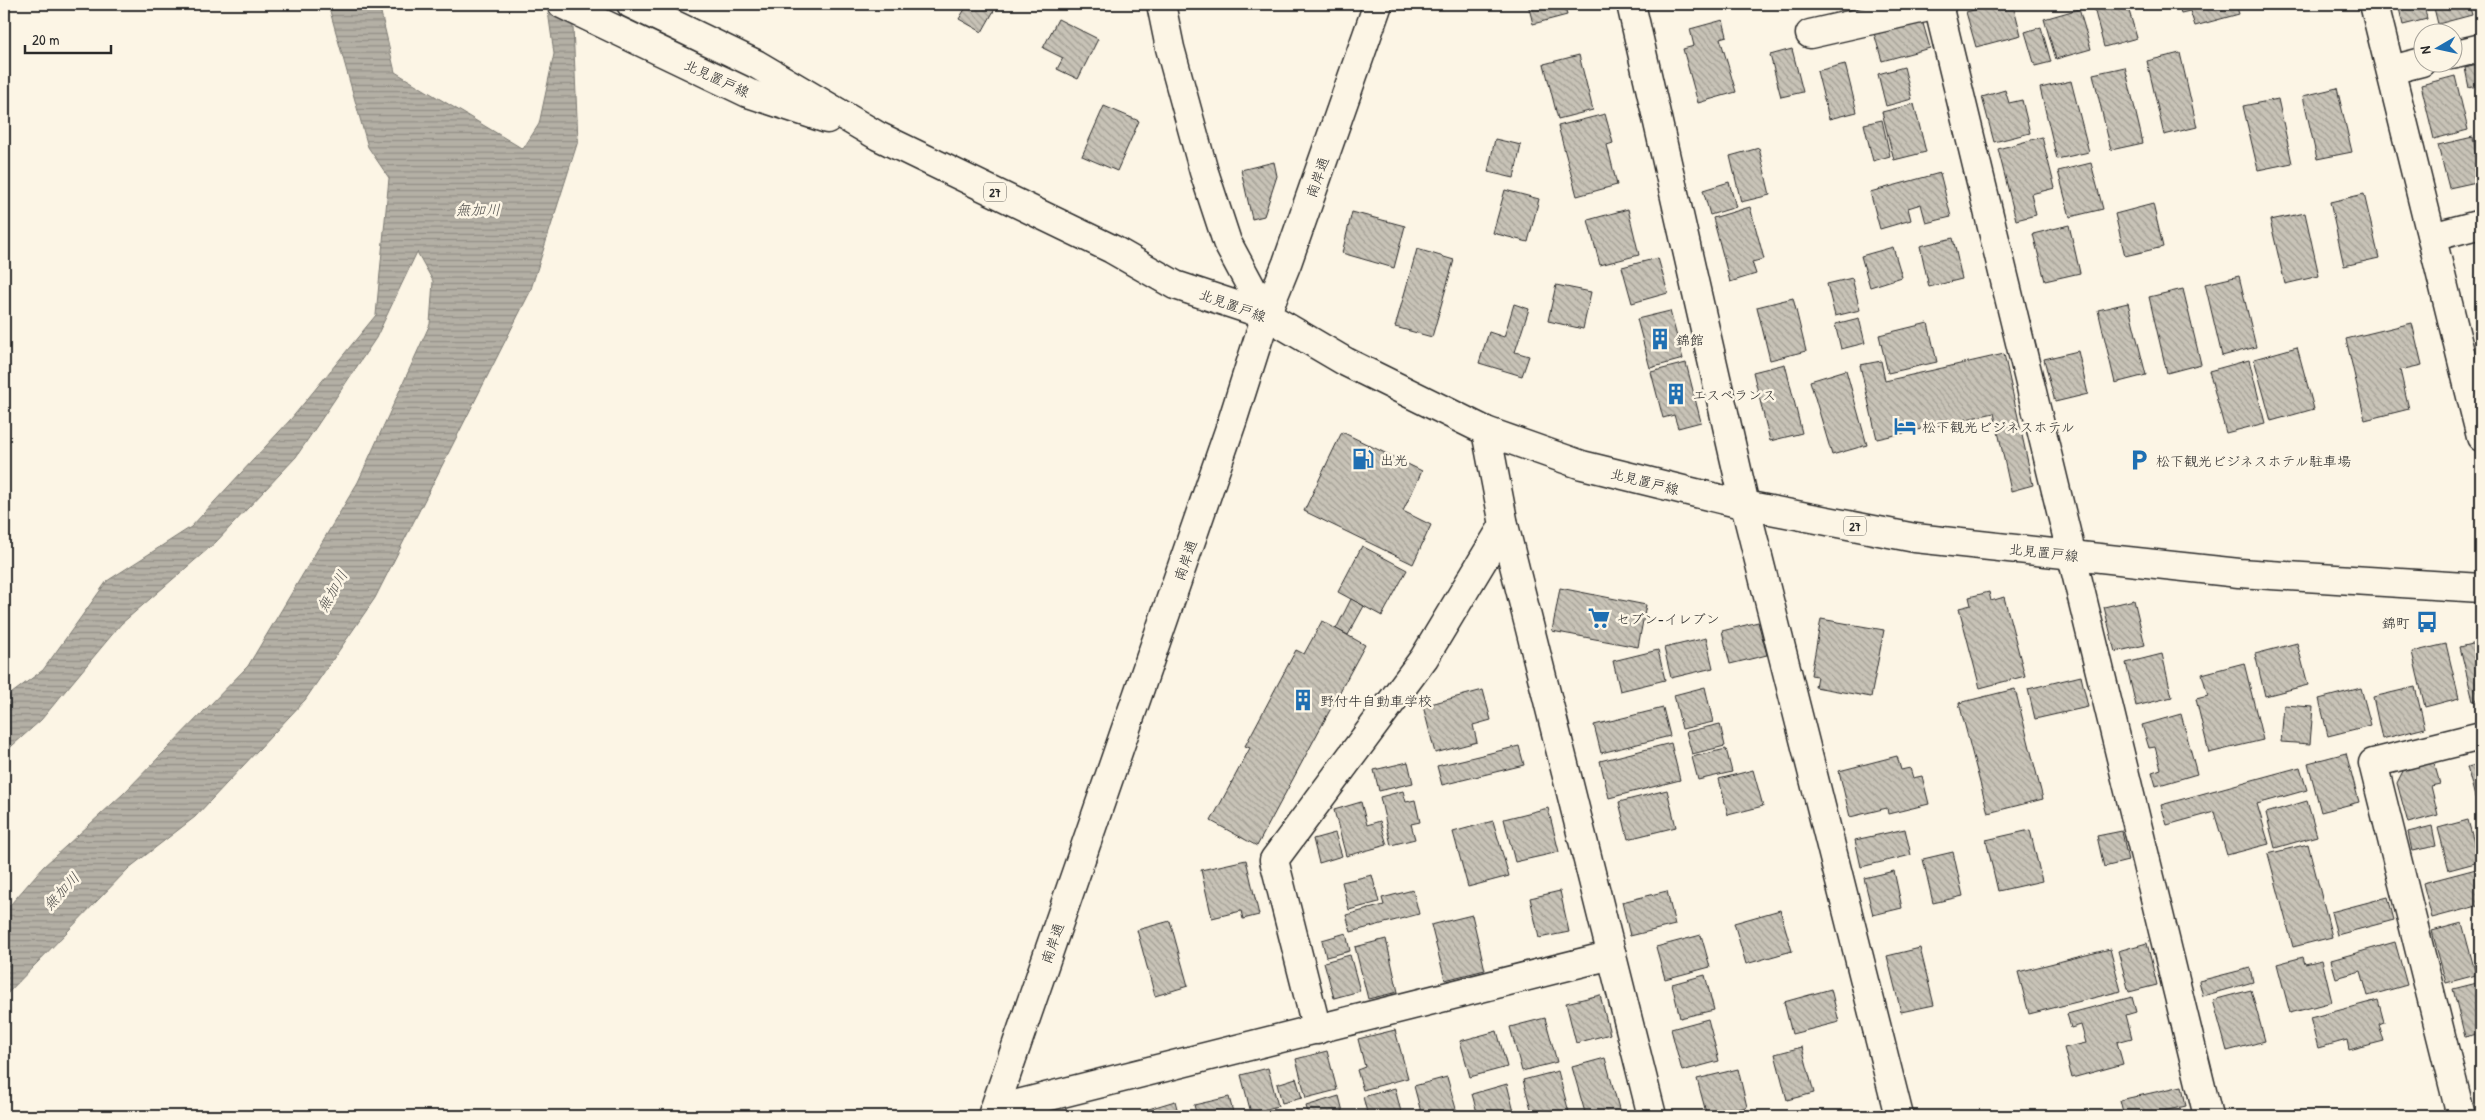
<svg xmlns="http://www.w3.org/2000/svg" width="2485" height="1120" font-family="'Patrick Hand','Klee One',sans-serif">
	<defs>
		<pattern id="water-rules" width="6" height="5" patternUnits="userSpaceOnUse" patternTransform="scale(1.25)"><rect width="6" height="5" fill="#b4b0a5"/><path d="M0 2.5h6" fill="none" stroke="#938f87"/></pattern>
		<pattern id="building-back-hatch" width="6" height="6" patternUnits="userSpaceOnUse" patternTransform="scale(1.25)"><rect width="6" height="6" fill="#c8c3b7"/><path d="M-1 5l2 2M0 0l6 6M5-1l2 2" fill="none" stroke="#a39f95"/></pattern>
	</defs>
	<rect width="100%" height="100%" fill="#fcf5e5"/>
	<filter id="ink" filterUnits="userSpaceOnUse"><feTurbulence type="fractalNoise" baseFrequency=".02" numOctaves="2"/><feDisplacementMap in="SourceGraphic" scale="10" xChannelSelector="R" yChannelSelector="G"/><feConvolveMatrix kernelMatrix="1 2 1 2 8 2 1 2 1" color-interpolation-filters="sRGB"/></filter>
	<g filter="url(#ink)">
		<!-- water -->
		<path fill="url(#water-rules)" stroke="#7d7b74" d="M328,4H379L395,72L523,149L539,124L554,54L547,4H572L578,141L530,292L375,598L305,700L195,817L129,868L4,997V912L43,867L123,794L248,666L358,482L430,324L433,281L417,252L376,338L296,457L216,542L121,624L41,720L4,753V699L43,670L107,581L191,527L291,419L376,315L389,178L368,147Z"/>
		<!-- building -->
		<g fill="url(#building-back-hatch)" stroke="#2b2b2b">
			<path d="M968,4H989L996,7L982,32L959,19Z"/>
			<path d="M1528,4H1564L1567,15L1533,24Z"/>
			<path d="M1998,4H2013L2021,35L1976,47L1966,12Z"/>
			<path d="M2093,4H2127L2137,38L2104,47Z"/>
			<path d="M2178,4H2236L2239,14L2195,26L2190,11L2181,13Z"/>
			<path d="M2398,4H2424L2427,19L2403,25Z"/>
			<path d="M2433,4H2469L2472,15L2438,24Z"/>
			<path d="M2079,9L2091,49L2056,59L2044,19Z"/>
			<path d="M1058,19L1098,39L1078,79L1057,69L1063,58L1043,48Z"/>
			<path d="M1723,20L1727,36L1720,38L1736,92L1698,103L1683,49L1694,46L1690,29Z"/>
			<path d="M1922,20L1930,48L1882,61L1874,33Z"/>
			<path d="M2041,27L2051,62L2035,66L2025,32Z"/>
			<path d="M1792,49L1803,92L1781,97L1770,55Z"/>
			<path d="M2180,53L2197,127L2164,135L2147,61Z"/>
			<path d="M1579,55L1593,110L1558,119L1544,64Z"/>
			<path d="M1845,64L1857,112L1829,119L1817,71Z"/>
			<path d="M2481,64V85L2469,88L2465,68Z"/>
			<path d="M1904,67L1912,99L1886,106L1878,74Z"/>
			<path d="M2125,67L2143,143L2111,150L2093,74Z"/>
			<path d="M2455,76L2468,130L2434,139L2421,85Z"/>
			<path d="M2071,81L2089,152L2057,159L2040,88Z"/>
			<path d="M2337,88L2352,152L2317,159L2303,96Z"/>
			<path d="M2005,90L2009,103L2022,100L2030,133L1994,142L1982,97Z"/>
			<path d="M2278,99L2292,163L2258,170L2243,106Z"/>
			<path d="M1914,104L1926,152L1894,160L1882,112Z"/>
			<path d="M1104,106L1139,121L1117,171L1082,156Z"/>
			<path d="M1605,114L1613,143L1607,145L1617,185L1577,196L1558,126Z"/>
			<path d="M1882,120L1890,156L1873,161L1864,124Z"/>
			<path d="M2042,137L2055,188L2031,194L2036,215L2016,220L1998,149Z"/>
			<path d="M2473,137L2481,181L2449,188L2438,145Z"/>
			<path d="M1495,139L1521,145L1514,178L1488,172Z"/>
			<path d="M1759,148L1770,195L1741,202L1730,156Z"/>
			<path d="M1274,162L1277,176L1264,216L1252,219L1241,170Z"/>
			<path d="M2091,163L2103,209L2070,217L2058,171Z"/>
			<path d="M1940,173L1951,217L1926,223L1921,204L1908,208L1911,220L1880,229L1870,192Z"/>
			<path d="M1729,182L1736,207L1710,215L1703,190Z"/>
			<path d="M1505,190L1539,199L1528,242L1493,233Z"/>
			<path d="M2364,194L2379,258L2344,266L2330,202Z"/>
			<path d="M2153,204L2163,247L2125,256L2115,214Z"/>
			<path d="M1750,207L1764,259L1752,262L1756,274L1730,282L1713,218Z"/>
			<path d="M1628,209L1639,255L1600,265L1588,220Z"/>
			<path d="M1352,212L1405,226L1394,268L1342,253Z"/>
			<path d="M2305,213L2319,276L2285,284L2270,220Z"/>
			<path d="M2069,225L2080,273L2045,281L2033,234Z"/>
			<path d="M1953,238L1962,279L1929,287L1920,246Z"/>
			<path d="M1893,247L1902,277L1870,287L1861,256Z"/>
			<path d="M1417,249L1454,260L1432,337L1395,327Z"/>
			<path d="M1658,258L1668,293L1632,303L1622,267Z"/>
			<path d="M2239,276L2256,347L2222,356L2205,284Z"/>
			<path d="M1852,278L1860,310L1835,316L1827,284Z"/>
			<path d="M1556,285L1591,292L1583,329L1548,321Z"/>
			<path d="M2183,289L2201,364L2167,373L2149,297Z"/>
			<path d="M1793,298L1806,351L1770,360L1757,307Z"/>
			<path d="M2128,303L2146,375L2115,383L2098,310Z"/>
			<path d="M1514,304L1529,309L1515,352L1529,356L1522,376L1479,363L1489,332L1504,337Z"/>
			<path d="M1670,311L1683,359L1650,368L1637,319Z"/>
			<path d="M1859,318L1865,343L1841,349L1835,324Z"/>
			<path d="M1928,323L1937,362L1888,373L1879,335Z"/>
			<path d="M2412,323L2422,365L2400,370L2409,409L2365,420L2346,339Z"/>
			<path d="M2297,347L2314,409L2271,421L2254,359Z"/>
			<path d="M2078,351L2088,394L2055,402L2044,359Z"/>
			<path d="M2004,354L2033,485L2011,491L1994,413L1877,439L1860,365L1881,361L1885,381Z"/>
			<path d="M2249,360L2265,423L2226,433L2209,371Z"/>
			<path d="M1686,363L1701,422L1678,428L1674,415L1663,418L1651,372Z"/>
			<path d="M1785,364L1802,433L1770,441L1753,372Z"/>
			<path d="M1846,370L1867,445L1832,455L1810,381Z"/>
			<path d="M1342,432L1422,471L1403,511L1431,525L1413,564L1304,511Z"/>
			<path d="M1362,546L1407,570L1382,616L1338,592Z"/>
			<path d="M1560,588L1646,605L1638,647L1552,631Z"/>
			<path d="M1989,592L1991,601L2004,597L2025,676L1980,688L1959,608L1971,605L1969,597Z"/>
			<path d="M1351,599L1364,606L1348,635L1336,629Z"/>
			<path d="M2134,600L2145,645L2115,652L2104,607Z"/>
			<path d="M1821,619L1884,630L1871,697L1815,687L1817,676L1811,675Z"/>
			<path d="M1322,621L1365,645L1257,846L1211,821L1250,748L1245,746L1296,650L1304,654Z"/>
			<path d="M1758,622L1767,655L1730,664L1722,631Z"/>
			<path d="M1706,638L1713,668L1671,678L1664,648Z"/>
			<path d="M2481,642V699L2473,701L2460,647Z"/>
			<path d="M2297,643L2308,685L2265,696L2255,654Z"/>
			<path d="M2446,644L2459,698L2425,707L2412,652Z"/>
			<path d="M1658,650L1665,680L1620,691L1613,661Z"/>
			<path d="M2162,654L2172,697L2136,706L2126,663Z"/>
			<path d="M2244,663L2263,740L2209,753L2196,699L2208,696L2202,674Z"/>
			<path d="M2081,676L2088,707L2035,719L2028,689Z"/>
			<path d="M1705,687L1713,722L1682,729L1674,695Z"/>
			<path d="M2415,687L2425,728L2382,739L2373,697Z"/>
			<path d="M2361,688L2371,725L2328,736L2319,699Z"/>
			<path d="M2015,689L2043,799L1988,813L1959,703Z"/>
			<path d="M1483,690L1491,720L1473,725L1477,742L1435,753L1423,706Z"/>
			<path d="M2284,705L2313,707L2310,744L2281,742Z"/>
			<path d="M1663,708L1670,736L1601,753L1594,725Z"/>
			<path d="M2181,714L2197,774L2156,786L2152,772L2161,769L2155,747L2149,748L2142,725Z"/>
			<path d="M1720,724L1725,746L1692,754L1686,732Z"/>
			<path d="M1671,743L1680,780L1609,798L1600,761Z"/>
			<path d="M1519,746L1524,765L1442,785L1437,766Z"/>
			<path d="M1726,749L1732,772L1698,780L1692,757Z"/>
			<path d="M2346,753L2359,802L2321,812L2308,763Z"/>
			<path d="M1897,756L1901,770L1910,768L1913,778L1922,776L1929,804L1888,814L1887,808L1850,817L1839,771Z"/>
			<path d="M2433,759L2440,784L2431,786L2438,815L2408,823L2397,783L2405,767Z"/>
			<path d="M1408,762L1413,783L1379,791L1374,770Z"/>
			<path d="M2481,764V807L2478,808L2467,767Z"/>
			<path d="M2300,767L2307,790L2257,804L2269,844L2227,855L2214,812L2167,825L2161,805Z"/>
			<path d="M1753,770L1763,806L1728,815L1719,779Z"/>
			<path d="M1667,790L1676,827L1628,839L1619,802Z"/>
			<path d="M1403,791L1406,802L1415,800L1420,822L1411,824L1415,839L1391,845L1380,797Z"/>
			<path d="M2307,801L2317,836L2275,848L2266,813Z"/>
			<path d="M1361,802L1367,825L1380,821L1387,845L1346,856L1334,810Z"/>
			<path d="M1548,808L1559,852L1515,862L1504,819Z"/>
			<path d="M2468,820L2479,862L2449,870L2438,828Z"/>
			<path d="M1493,821L1509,876L1468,887L1453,832Z"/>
			<path d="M2432,826L2436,846L2412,851L2408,832Z"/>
			<path d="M1905,829L1911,855L1861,867L1855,840Z"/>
			<path d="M2030,830L2042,881L1998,891L1986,840Z"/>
			<path d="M2122,831L2128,861L2104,867L2097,836Z"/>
			<path d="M1335,833L1342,856L1319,863L1313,839Z"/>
			<path d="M2308,844L2332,937L2293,947L2268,854Z"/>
			<path d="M1953,852L1963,896L1933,903L1923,859Z"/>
			<path d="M1246,860L1259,915L1243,919L1241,911L1212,918L1201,870Z"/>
			<path d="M2480,868L2481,905L2432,918L2423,883Z"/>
			<path d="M1894,871L1902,908L1873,915L1864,878Z"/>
			<path d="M1372,875L1379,902L1349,910L1342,882Z"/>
			<path d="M1413,890L1419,914L1351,932L1346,915L1384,905L1382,898Z"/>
			<path d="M1560,891L1569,932L1539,938L1530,898Z"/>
			<path d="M1667,891L1675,925L1630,936L1622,902Z"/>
			<path d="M2388,897L2394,920L2337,935L2331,912Z"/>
			<path d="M1780,910L1792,951L1746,964L1734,923Z"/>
			<path d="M1472,915L1485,970L1445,980L1431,925Z"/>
			<path d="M1170,921L1188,986L1155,996L1137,930Z"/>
			<path d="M2462,923L2476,975L2446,983L2432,931Z"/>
			<path d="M1346,933L1350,951L1326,957L1322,940Z"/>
			<path d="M1701,935L1710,967L1665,979L1656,947Z"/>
			<path d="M1386,939L1398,992L1368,999L1355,947Z"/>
			<path d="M2395,942L2407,985L2368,996L2361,971L2336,978L2331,960Z"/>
			<path d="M2147,943L2157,985L2129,992L2118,951Z"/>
			<path d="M1920,948L1934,1005L1901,1012L1887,956Z"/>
			<path d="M2110,949L2121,991L2029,1014L2018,972Z"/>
			<path d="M2481,953V977L2475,954Z"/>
			<path d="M1350,955L1360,991L1334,998L1324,962Z"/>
			<path d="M2303,957L2305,964L2322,960L2332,1002L2290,1013L2277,964Z"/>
			<path d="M2250,968L2253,982L2203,996L2199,981Z"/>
			<path d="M1705,975L1714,1010L1680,1018L1672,984Z"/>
			<path d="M2481,982V1033L2465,1037L2453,989Z"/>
			<path d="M1831,989L1839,1022L1792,1034L1784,1002Z"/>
			<path d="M2251,990L2265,1041L2227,1051L2213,1000Z"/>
			<path d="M1600,995L1610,1034L1576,1043L1566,1003Z"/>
			<path d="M2132,997L2136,1012L2126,1015L2132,1038L2117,1042L2123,1064L2072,1078L2064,1048L2086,1043L2081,1025L2071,1028L2067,1014Z"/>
			<path d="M2378,1000L2384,1022L2379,1024L2384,1041L2349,1050L2347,1040L2318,1048L2310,1018Z"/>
			<path d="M1545,1018L1557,1062L1522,1071L1510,1027Z"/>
			<path d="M1708,1019L1719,1061L1682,1071L1671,1029Z"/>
			<path d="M1395,1030L1408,1078L1363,1090L1357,1070L1365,1067L1358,1039Z"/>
			<path d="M1497,1031L1507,1067L1470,1077L1460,1041Z"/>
			<path d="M1802,1047L1814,1093L1787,1100L1775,1054Z"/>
			<path d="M1327,1051L1337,1090L1306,1098L1296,1059Z"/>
			<path d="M1605,1058L1621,1116H1586L1572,1067Z"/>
			<path d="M1268,1068L1278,1106L1251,1113L1241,1075Z"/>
			<path d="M1738,1069L1747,1107L1707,1116L1697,1079Z"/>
			<path d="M1558,1071L1570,1116H1533L1523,1080Z"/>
			<path d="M1447,1077L1458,1116H1422L1414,1086Z"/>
			<path d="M1296,1078L1302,1098L1282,1103L1277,1084Z"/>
			<path d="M1507,1084L1515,1116H1478L1472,1094Z"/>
			<path d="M2182,1086L2186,1106L2141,1116H2124L2120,1100Z"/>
			<path d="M1395,1088L1402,1116H1368L1363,1097Z"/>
			<path d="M1339,1096L1344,1116H1309L1306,1106Z"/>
			<path d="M1229,1097L1234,1116H1197L1194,1105Z"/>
			<path d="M1175,1101L1179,1116H1144L1142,1111Z"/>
			<path d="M1080,1110L1081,1116H1045V1115Z"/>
		</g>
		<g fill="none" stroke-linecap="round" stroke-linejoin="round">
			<!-- minor casing -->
			<g stroke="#2b2b2b" stroke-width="31">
				<g id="minor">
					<path d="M1161,4L1170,48L1204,172L1227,242L1266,315"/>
					<path d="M1631,4L1745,505L1899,1116"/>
					<path d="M2374,4L2481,437"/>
					<path d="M1938,5L2208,1116"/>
					<path d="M1810,34L1942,4"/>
					<path d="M2452,55L2481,48"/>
					<path d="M2391,70L2422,62"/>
					<path d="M2432,237L2481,224"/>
					<path d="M1486,431L1504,525L1652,1116"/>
					<path d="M1317,1030L1274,860L1424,658L1504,525"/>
					<path d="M994,1110L1612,955"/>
					<path d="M2461,1116L2373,763L2481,736"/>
				</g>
			</g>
			<!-- secondary casing -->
			<g stroke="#2b2b2b" stroke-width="31">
				<path id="secondary" d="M992,1116L1232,422L1266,315L1287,263L1378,4"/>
			</g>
			<!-- primary casing -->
			<g stroke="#2b2b2b" stroke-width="31">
				<g id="primary">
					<path d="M562,4L748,93L827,119"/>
					<path d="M631,4L756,64L878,136L1112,249L1175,285L1266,315L1346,362L1486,431L1582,465L1745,505L1915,538L2239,573L2481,588"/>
				</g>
			</g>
			<!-- minor -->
			<use href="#minor" stroke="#fcf5e5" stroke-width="28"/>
			<!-- secondary -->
			<use href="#secondary" stroke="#fcf5e5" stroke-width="28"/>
			<!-- primary -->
			<use href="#primary" stroke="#fcf5e5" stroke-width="28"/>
		</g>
	</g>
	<!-- icons -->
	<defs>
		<g id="building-bare" transform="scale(1.725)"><path d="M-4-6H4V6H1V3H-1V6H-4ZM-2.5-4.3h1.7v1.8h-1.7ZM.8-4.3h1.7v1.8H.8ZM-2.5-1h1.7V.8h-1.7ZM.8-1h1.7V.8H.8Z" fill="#1f6fb2" stroke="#fcf5e5" stroke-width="2.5" paint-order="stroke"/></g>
		<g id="hotel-bare" transform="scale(1.725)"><path d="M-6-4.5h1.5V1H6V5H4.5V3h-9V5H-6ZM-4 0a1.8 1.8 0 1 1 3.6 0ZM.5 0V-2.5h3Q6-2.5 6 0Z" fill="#1f6fb2" stroke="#fcf5e5" stroke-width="2.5" paint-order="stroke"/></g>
		<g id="fuel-bare" transform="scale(1.725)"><path d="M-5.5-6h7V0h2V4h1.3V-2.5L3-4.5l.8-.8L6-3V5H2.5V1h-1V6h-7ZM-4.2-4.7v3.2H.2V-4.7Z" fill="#1f6fb2" stroke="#fcf5e5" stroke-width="2.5" paint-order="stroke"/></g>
		<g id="parking-bare" transform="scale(1.725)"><path d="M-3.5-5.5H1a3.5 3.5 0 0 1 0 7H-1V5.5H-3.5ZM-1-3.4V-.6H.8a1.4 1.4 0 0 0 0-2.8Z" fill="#1f6fb2" stroke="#fcf5e5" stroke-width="2.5" paint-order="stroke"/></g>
		<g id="supermarket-bare" transform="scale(1.725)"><path d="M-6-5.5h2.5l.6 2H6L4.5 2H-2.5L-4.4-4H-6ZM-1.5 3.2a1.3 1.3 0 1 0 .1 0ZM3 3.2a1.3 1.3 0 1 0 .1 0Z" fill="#1f6fb2" stroke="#fcf5e5" stroke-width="2.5" paint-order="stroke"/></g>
		<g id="bus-bare" transform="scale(1.725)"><path d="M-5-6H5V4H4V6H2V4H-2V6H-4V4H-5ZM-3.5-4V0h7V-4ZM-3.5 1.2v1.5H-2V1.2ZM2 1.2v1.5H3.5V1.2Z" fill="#1f6fb2" stroke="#fcf5e5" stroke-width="2.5" paint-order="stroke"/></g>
	</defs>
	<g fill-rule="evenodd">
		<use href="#building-bare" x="1660" y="339"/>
		<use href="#building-bare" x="1676" y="394"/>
		<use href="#hotel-bare" x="1905" y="426"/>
		<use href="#fuel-bare" x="1363" y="459"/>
		<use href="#parking-bare" x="2139" y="460"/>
		<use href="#supermarket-bare" x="1599" y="618"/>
		<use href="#bus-bare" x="2427" y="622"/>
		<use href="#building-bare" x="1303" y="700"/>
	</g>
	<g text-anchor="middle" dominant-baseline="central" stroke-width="5" stroke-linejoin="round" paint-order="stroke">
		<!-- shield labels -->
		<g fill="#fcf5e5" stroke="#6a6863" stroke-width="1">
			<rect x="984" y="182.5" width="22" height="19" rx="4"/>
			<rect x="1844" y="516.5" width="22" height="19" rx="4"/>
		</g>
		<g font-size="12" font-weight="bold" fill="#2b2b2b">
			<text x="995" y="192">27</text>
			<text x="1855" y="526">27</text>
		</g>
		<!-- street labels -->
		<g font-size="14" fill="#2b2b2b" stroke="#fcf5e5">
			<text transform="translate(717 78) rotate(25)">北見置戸線</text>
			<text transform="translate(1317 177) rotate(-71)">南岸通</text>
			<text transform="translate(1233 305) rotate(20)">北見置戸線</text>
			<text transform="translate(1645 481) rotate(14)">北見置戸線</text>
			<text transform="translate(2044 552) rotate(6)">北見置戸線</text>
			<text transform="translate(1185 560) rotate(-71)">南岸通</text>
			<text transform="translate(1052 943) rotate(-71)">南岸通</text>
		</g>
		<!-- poi labels -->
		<g font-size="14" fill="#2b2b2b" stroke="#fcf5e5" text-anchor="start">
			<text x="1676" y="339">錦館</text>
			<text x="1692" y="394">エスペランス</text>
			<text x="1922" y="426">松下観光ビジネスホテル</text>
			<text x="1380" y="459">出光</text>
			<text x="2156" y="460">松下観光ビジネスホテル駐車場</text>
			<text x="1616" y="618">セブン-イレブン</text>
			<text x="2410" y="622" text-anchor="end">錦町</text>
			<text x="1320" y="700">野付牛自動車学校</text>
		</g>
		<!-- water labels -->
		<g font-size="15" font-style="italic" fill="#545350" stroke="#fcf5e5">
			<text x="478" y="209">無加川</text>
			<text transform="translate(332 591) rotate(-60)">無加川</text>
			<text transform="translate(61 891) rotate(-47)">無加川</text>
		</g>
	</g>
	<!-- margin -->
	<rect width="2485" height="1120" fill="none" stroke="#fcf5e5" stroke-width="20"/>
	<rect x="10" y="10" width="2465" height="1100" fill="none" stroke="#2b2b2b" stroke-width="2" filter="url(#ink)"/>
	<!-- north arrow -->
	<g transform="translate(2438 48) rotate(261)"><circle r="24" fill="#fcf5e5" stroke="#a8a49b"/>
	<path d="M0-4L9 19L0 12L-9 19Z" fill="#1f6fb2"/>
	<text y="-8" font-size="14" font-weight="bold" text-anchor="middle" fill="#2b2b2b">N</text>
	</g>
	<!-- scale -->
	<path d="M25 45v8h86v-8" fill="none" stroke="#2b2b2b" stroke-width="2.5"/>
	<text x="32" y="45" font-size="15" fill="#2b2b2b" stroke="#fcf5e5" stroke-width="4" paint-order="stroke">20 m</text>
</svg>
